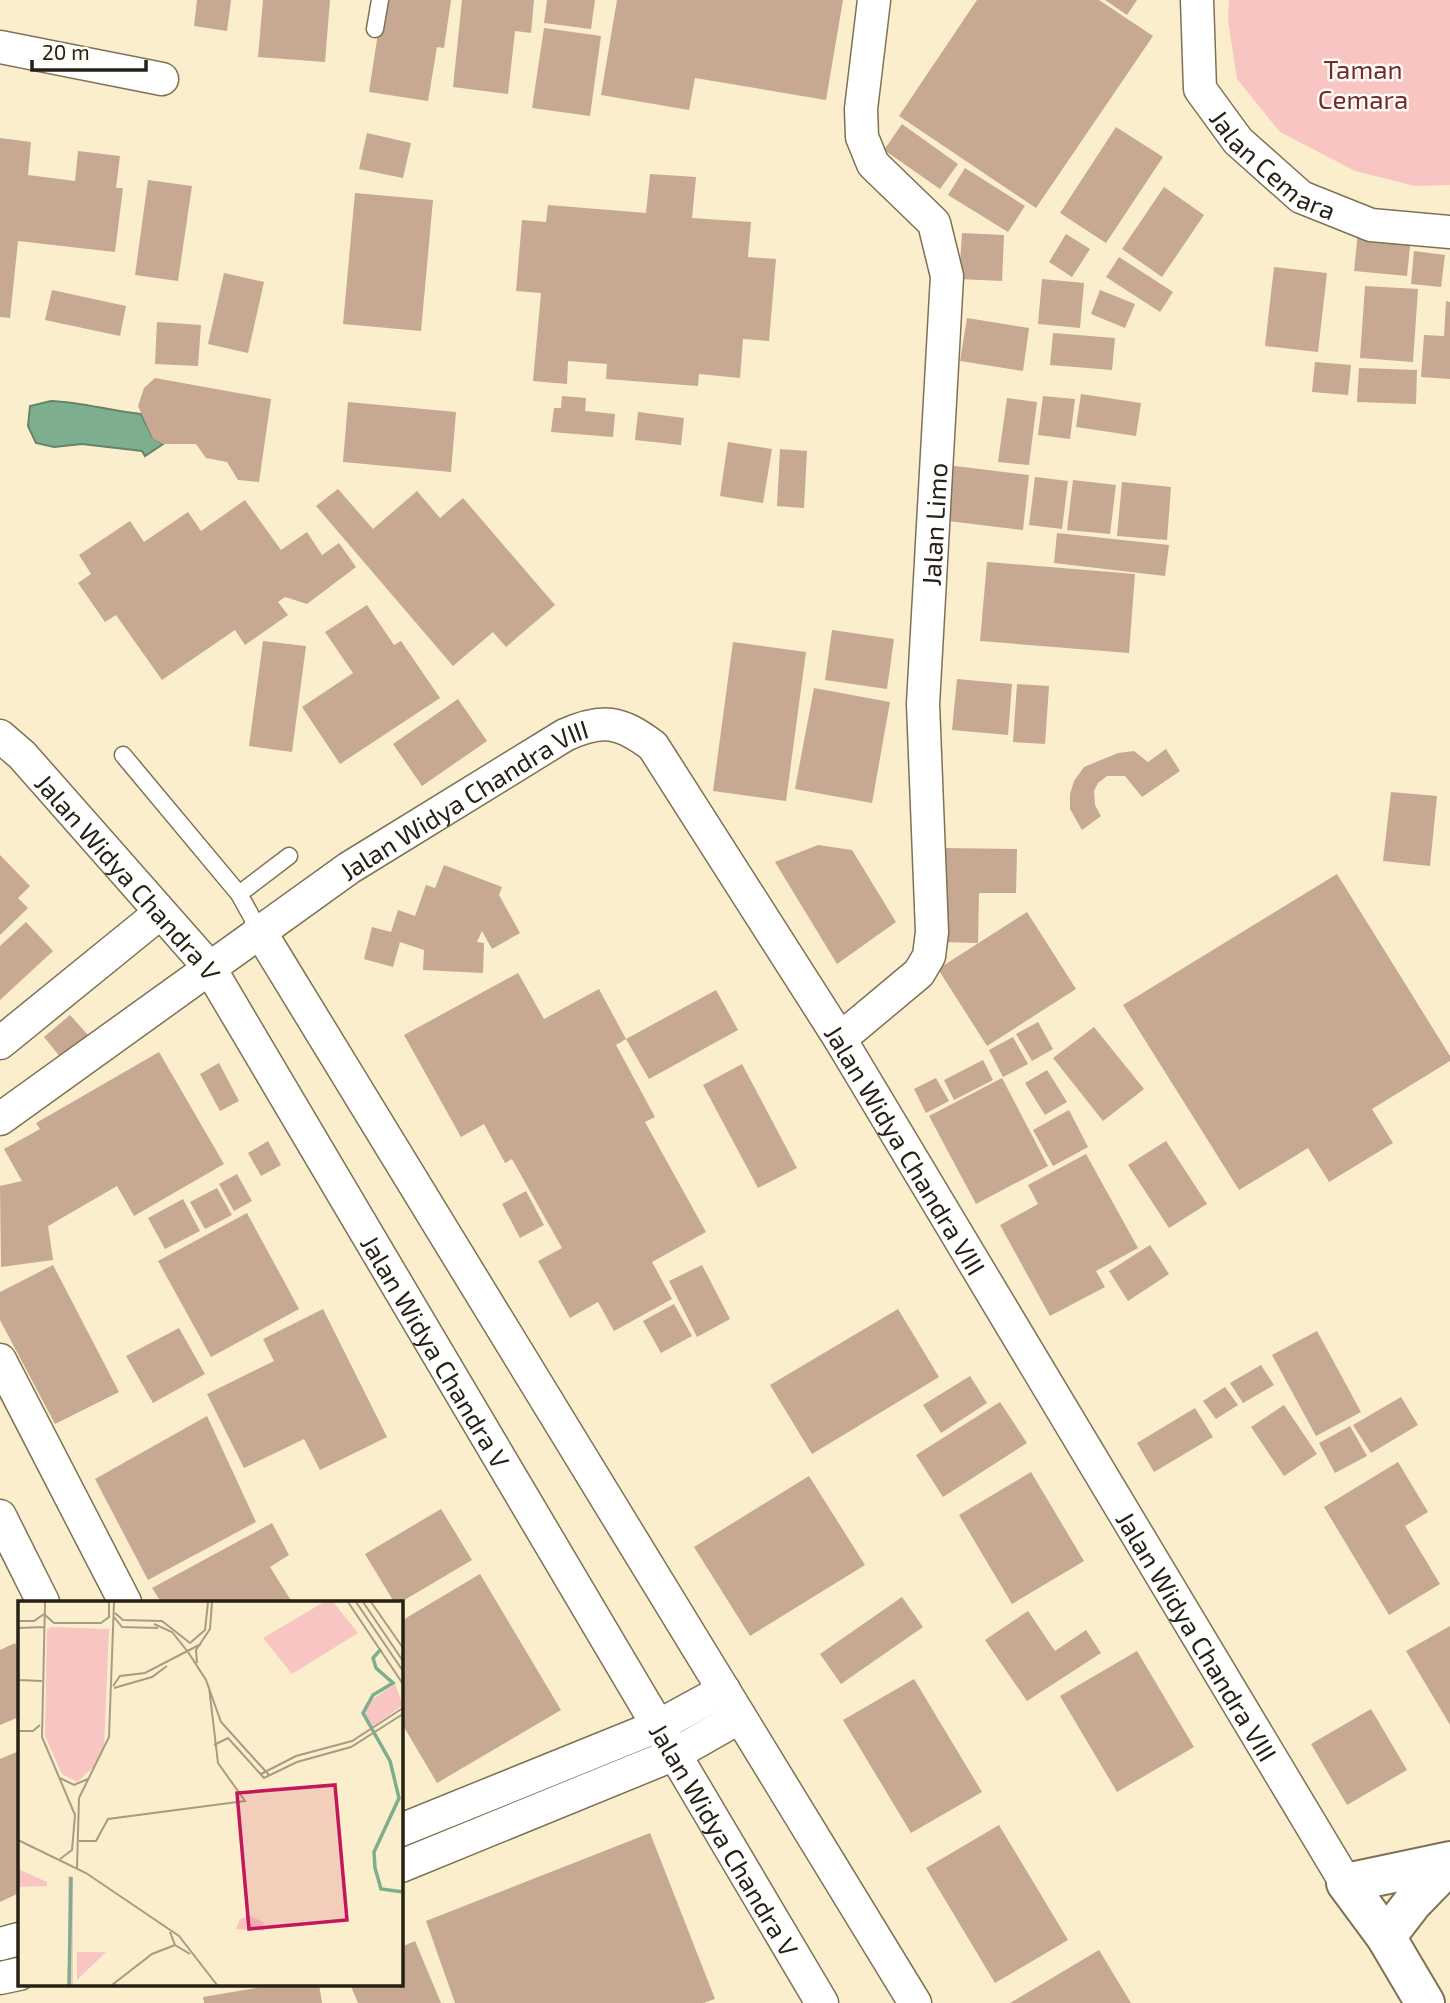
<svg xmlns="http://www.w3.org/2000/svg" width="1450" height="2003" font-family="'Exo 2',sans-serif">
	<rect width="100%" height="100%" fill="#fbeecc"/>
	<!-- green -->
	<path fill="#f8c5c2" d="M1229,0H1450V185L1415,186L1355,171L1280,132L1237,79L1228,20Z"/>
	<!-- water -->
	<path fill="#7daf8f" stroke="#63846a" stroke-width="2" d="M51,401C82,402 110,411 141,414L153,438L163,444L145,456L142,451L82,444L54,447L36,443L28,426L30,406Z"/>
	<!-- building -->
	<g fill="#c7a893">
		<path d="M197,0H231L227,31L194,26Z"/>
		<path d="M263,0H330L325,62L258,57Z"/>
		<path d="M383,0H451L444,48L437,47L428,101L369,92Z"/>
		<path d="M462,0H534L531,33L515,31L508,94L453,87Z"/>
		<path d="M547,0H595L591,29L544,23Z"/>
		<path d="M617,0H843L826,100L695,78L689,110L601,95Z"/>
		<path d="M977,0H1099L1153,36L1036,208L899,116Z"/>
		<path d="M1105,0H1137L1127,15Z"/>
		<path d="M544,28L601,36L590,116L532,108Z"/>
		<path d="M902,124L958,164L940,189L884,150Z"/>
		<path d="M1116,127L1163,157L1106,243L1060,213Z"/>
		<path d="M367,133L411,143L403,178L359,169Z"/>
		<path d="M0,138L31,142L28,175L75,181L78,151L120,156L116,188H123L115,252L18,241L10,318L0,317Z"/>
		<path d="M965,168L1025,206L1008,232L948,195Z"/>
		<path d="M650,174L696,177L692,218L751,222L748,257L776,259L769,341L743,339L740,378L699,374L698,386L606,379L607,364L568,361L567,384L533,381L541,293L516,291L522,220L546,222L548,205L646,213Z"/>
		<path d="M148,180L192,186L178,281L135,275Z"/>
		<path d="M1164,187L1204,215L1162,277L1122,249Z"/>
		<path d="M355,193L433,200L421,331L343,324Z"/>
		<path d="M1358,232L1411,237L1407,276L1354,271Z"/>
		<path d="M962,233L1004,235L1002,281L959,279Z"/>
		<path d="M1066,234L1090,249L1072,277L1049,262Z"/>
		<path d="M1414,251L1445,255L1441,287L1411,284Z"/>
		<path d="M1119,257L1173,292L1160,312L1106,277Z"/>
		<path d="M1274,267L1327,273L1318,352L1265,346Z"/>
		<path d="M224,273L264,282L248,353L208,344Z"/>
		<path d="M1042,279L1084,283L1080,328L1038,324Z"/>
		<path d="M1365,286L1418,289L1413,362L1360,358Z"/>
		<path d="M52,290L126,306L120,336L45,320Z"/>
		<path d="M1100,290L1135,304L1125,328L1091,314Z"/>
		<path d="M1446,301L1450,302V379L1421,377L1424,335L1444,336Z"/>
		<path d="M967,318L1029,328L1023,371L960,361Z"/>
		<path d="M157,322L201,325L198,366L155,364Z"/>
		<path d="M1053,333L1115,338L1112,370L1050,365Z"/>
		<path d="M1315,362L1351,365L1348,395L1312,392Z"/>
		<path d="M1359,368L1417,370L1416,404L1357,402Z"/>
		<path d="M155,378L271,399L259,482L238,480L227,462L206,458L196,444H163L153,439L138,406L144,388Z"/>
		<path d="M1081,394L1141,403L1136,436L1076,427Z"/>
		<path d="M562,396L586,398L585,411L615,414L613,437L551,432L554,408H561Z"/>
		<path d="M1043,396L1075,399L1070,439L1038,435Z"/>
		<path d="M1007,398L1037,402L1029,465L998,462Z"/>
		<path d="M348,402L456,412L451,472L343,462Z"/>
		<path d="M638,412L684,418L681,445L635,440Z"/>
		<path d="M728,442L772,449L763,503L720,496Z"/>
		<path d="M780,449L807,451L804,508L777,506Z"/>
		<path d="M947,465L1029,475L1023,530L940,520Z"/>
		<path d="M1035,477L1068,481L1062,529L1029,525Z"/>
		<path d="M1073,480L1116,485L1110,534L1067,530Z"/>
		<path d="M1122,482L1171,487L1167,540L1117,536Z"/>
		<path d="M338,489L373,529L417,491L440,518L463,498L555,605L506,647L493,632L453,666L316,506Z"/>
		<path d="M245,500L281,550L307,532L322,555L339,543L356,567L307,604L285,597L278,602L288,615L245,645L235,630L162,680L116,615L105,622L78,583L91,574L79,555L130,521L144,542L188,512L201,531Z"/>
		<path d="M1057,533L1169,545L1165,576L1054,563Z"/>
		<path d="M987,562L1135,574L1129,653L980,641Z"/>
		<path d="M367,605L394,645L401,641L440,698L340,764L302,707L353,673L325,632Z"/>
		<path d="M832,630L894,639L887,689L825,680Z"/>
		<path d="M263,641L306,646L292,752L249,746Z"/>
		<path d="M733,642L806,652L786,801L713,791Z"/>
		<path d="M957,679L1012,684L1008,735L952,730Z"/>
		<path d="M1017,684L1049,686L1045,744L1013,742Z"/>
		<path d="M814,688L890,702L872,803L795,789Z"/>
		<path d="M458,699L487,741L422,786L393,744Z"/>
		<path d="M1166,749L1180,771L1142,797L1125,776H1107L1098,783L1094,791L1095,805L1101,816L1082,830L1070,809V794L1074,781L1084,767L1118,753L1134,751L1148,762Z"/>
		<path d="M1391,792L1437,796L1430,866L1383,861Z"/>
		<path d="M818,845L852,850L896,922L837,964L775,862Z"/>
		<path d="M942,848L1017,849L1016,893H979L978,943L940,942Z"/>
		<path d="M0,855L30,886L18,898L28,908L0,935Z"/>
		<path d="M444,865L502,887L499,895L520,933L492,949L482,931L477,942L484,943L483,973L423,970L424,950L400,942L393,967L364,959L372,927L391,932L398,910L415,916L426,885L435,888Z"/>
		<path d="M1337,874L1450,1056V1061L1372,1109L1393,1143L1329,1182L1308,1148L1239,1190L1123,1005Z"/>
		<path d="M1027,912L1076,989L987,1046L938,969Z"/>
		<path d="M26,922L53,951L0,1000V946Z"/>
		<path d="M518,973L544,1019L599,989L626,1039L616,1045L655,1117L645,1122L706,1232L652,1262L672,1299L614,1331L598,1302L570,1318L538,1261L562,1248L512,1159L505,1163L484,1124L461,1137L404,1035Z"/>
		<path d="M716,990L738,1030L649,1079L626,1039Z"/>
		<path d="M70,1015L88,1035L61,1058L44,1037Z"/>
		<path d="M1038,1022L1053,1049L1032,1061L1016,1034Z"/>
		<path d="M1094,1027L1144,1089L1103,1121L1053,1058Z"/>
		<path d="M1013,1037L1028,1064L1003,1077L989,1050Z"/>
		<path d="M159,1052L224,1164L134,1216L117,1186L48,1226L53,1260L1,1267L0,1186L22,1181L4,1149L40,1129L36,1123Z"/>
		<path d="M983,1060L993,1080L954,1100L944,1080Z"/>
		<path d="M219,1063L239,1101L220,1111L200,1074Z"/>
		<path d="M742,1064L797,1168L758,1188L703,1085Z"/>
		<path d="M1047,1070L1067,1102L1045,1115L1025,1083Z"/>
		<path d="M936,1078L949,1101L926,1113L914,1089Z"/>
		<path d="M1002,1078L1048,1166L976,1204L929,1116Z"/>
		<path d="M1069,1110L1088,1147L1053,1166L1033,1130Z"/>
		<path d="M268,1141L281,1165L261,1176L248,1153Z"/>
		<path d="M1166,1141L1207,1204L1169,1228L1128,1165Z"/>
		<path d="M1086,1154L1138,1248L1096,1271L1105,1287L1050,1316L1000,1225L1038,1204L1028,1185Z"/>
		<path d="M237,1174L252,1201L234,1211L219,1184Z"/>
		<path d="M217,1188L232,1215L205,1229L190,1202Z"/>
		<path d="M526,1191L544,1225L520,1238L502,1204Z"/>
		<path d="M183,1199L200,1231L165,1249L148,1218Z"/>
		<path d="M247,1213L299,1309L211,1357L158,1261Z"/>
		<path d="M1150,1245L1169,1274L1128,1301L1109,1271Z"/>
		<path d="M53,1265L119,1392L55,1424L0,1320V1292Z"/>
		<path d="M702,1265L730,1319L697,1337L669,1281Z"/>
		<path d="M674,1304L692,1336L661,1353L643,1321Z"/>
		<path d="M323,1309L387,1437L320,1470L304,1439L244,1468L207,1394L274,1361L263,1339Z"/>
		<path d="M898,1309L939,1377L812,1454L770,1385Z"/>
		<path d="M179,1328L205,1374L153,1403L126,1356Z"/>
		<path d="M1317,1331L1361,1412L1316,1436L1272,1355Z"/>
		<path d="M1261,1365L1274,1385L1243,1403L1230,1383Z"/>
		<path d="M970,1376L987,1403L941,1433L923,1405Z"/>
		<path d="M1225,1387L1238,1405L1216,1419L1203,1401Z"/>
		<path d="M1401,1397L1418,1425L1371,1453L1353,1425Z"/>
		<path d="M1000,1402L1027,1443L943,1497L916,1455Z"/>
		<path d="M1284,1405L1317,1454L1284,1476L1251,1427Z"/>
		<path d="M1195,1408L1213,1437L1154,1472L1137,1443Z"/>
		<path d="M207,1416L256,1522L148,1580L95,1479Z"/>
		<path d="M1350,1426L1367,1456L1335,1473L1319,1443Z"/>
		<path d="M1398,1462L1428,1512L1405,1526L1440,1584L1389,1615L1324,1507Z"/>
		<path d="M1031,1472L1084,1561L1012,1604L959,1515Z"/>
		<path d="M809,1476L865,1565L750,1636L694,1547Z"/>
		<path d="M441,1509L472,1560L401,1602H394L365,1554Z"/>
		<path d="M272,1523L289,1555L270,1567L292,1602H161L152,1588Z"/>
		<path d="M480,1574L561,1710L437,1783L401,1722V1621Z"/>
		<path d="M902,1597L923,1627L841,1684L820,1654Z"/>
		<path d="M1028,1611L1055,1651L1086,1630L1101,1653L1027,1701L985,1640Z"/>
		<path d="M1450,1626V1725L1406,1651Z"/>
		<path d="M15,1643L19,1652V1717L0,1725V1650Z"/>
		<path d="M1137,1651L1194,1747L1117,1792L1060,1696Z"/>
		<path d="M914,1679L982,1792L911,1833L843,1720Z"/>
		<path d="M1371,1709L1407,1770L1347,1805L1311,1744Z"/>
		<path d="M19,1751V1893L0,1902V1759Z"/>
		<path d="M999,1825L1068,1940L995,1983L926,1868Z"/>
		<path d="M650,1833L715,1999L703,2003H455L426,1921Z"/>
		<path d="M415,1941L441,2003H358L350,1984H401V1947Z"/>
		<path d="M1099,1950L1131,2003H1010Z"/>
		<path d="M279,1984H319L322,2003H204L203,1997Z"/>
	</g>
	<g fill="none" stroke-linecap="round" stroke-linejoin="round">
		<!-- lane casing -->
		<g stroke="#7e7254" stroke-width="19">
			<g id="lane">
				<path d="M375,29L380,0"/>
				<path d="M123,755L239,894"/>
				<path d="M259,930L239,894L289,856"/>
			</g>
		</g>
		<!-- street casing -->
		<g stroke="#7e7254" stroke-width="35">
			<g id="street">
				<path id="s1" d="M1197,0L1200,89L1238,141L1301,197L1371,225L1450,232"/>
				<path d="M0,47L162,79"/>
				<path id="s2" d="M0,736L22,755L209,967L822,2003"/>
				<path d="M259,930L915,2003"/>
				<path id="s3" d="M840,1039L919,973L929,956L932,932L923,704L947,276L934,223L873,164L862,137L861,109L874,0"/>
				<path d="M0,1043L160,913"/>
				<path id="s4" d="M0,1119L349,868L565,735C603,718 620,721 653,746L840,1039L1346,1883"/>
				<path d="M0,1360L125,1602"/>
				<path d="M0,1516L43,1602"/>
				<path d="M401,1830L658,1726L724,1690"/>
				<path d="M401,1866L675,1754L740,1717"/>
				<path d="M0,1944L19,1939"/>
				<path d="M0,1978L19,1974"/>
			</g>
		</g>
		<!-- secondary casing -->
		<g stroke="#7e7254" stroke-width="42">
			<g id="secondary">
				<path d="M1386,1937L1413,1902L1450,1864"/>
				<path d="M1425,2003L1386,1937L1346,1883L1450,1861"/>
			</g>
		</g>
		<!-- lane -->
		<use href="#lane" stroke="#fff" stroke-width="16"/>
		<!-- street -->
		<use href="#street" stroke="#fff" stroke-width="32"/>
		<!-- secondary -->
		<use href="#secondary" stroke="#fff" stroke-width="38"/>
	</g>
	<g text-anchor="middle" dominant-baseline="central" stroke-width="5" stroke-linejoin="round" paint-order="stroke">
		<!-- park labels -->
		<g font-size="26" fill="#732c2d" stroke="#fefbf5">
			<text x="1363" y="68">Taman<tspan x="1363" dy="30">Cemara</tspan></text>
		</g>
		<!-- street labels -->
		<g font-size="26" fill="#262114" stroke="#fefbf5">
			<text stroke="none"><textPath href="#s1" startOffset="196">Jalan Cemara</textPath></text>
			<text stroke="none"><textPath href="#s3" startOffset="555">Jalan Limo</textPath></text>
			<text stroke="none"><textPath href="#s4" startOffset="564">Jalan Widya Chandra VIII</textPath></text>
			<text stroke="none"><textPath href="#s2" startOffset="191">Jalan Widya Chandra V</textPath></text>
			<text stroke="none"><textPath href="#s4" startOffset="1255">Jalan Widya Chandra VIII</textPath></text>
			<text stroke="none"><textPath href="#s2" startOffset="758">Jalan Widya Chandra V</textPath></text>
			<text stroke="none"><textPath href="#s4" startOffset="1822">Jalan Widya Chandra VIII</textPath></text>
			<text stroke="none"><textPath href="#s2" startOffset="1325">Jalan Widya Chandra V</textPath></text>
		</g>
	</g>
	<!-- overview -->
	<g transform="translate(18 1601)">
		<rect width="385" height="385" fill="#fbeecc"/>
		<path d="M306,1H315L340,32L274,73L245,37ZM34,26L91,28L86,146L78,164L59,181L44,173L27,135L29,28ZM377,83L385,104L354,126L346,112L352,100ZM0,268L29,281V285L0,286ZM50,275L55,276V384H50ZM232,315L245,321L246,330L218,328L222,318ZM59,351H88L59,379Z" fill="#f8c5c2"/>
		<path fill="none" stroke="#7daf8f" stroke-width="3.5" d="M363,48L355,57L358,67L375,82L355,94L345,112L372,160L381,197L356,251L357,267L363,288L385,291M51,384L53,276"/>
		<path fill="none" stroke="#a69c82" stroke-width="2" d="M27,1L24,136L57,214L54,249L42,258M330,1L385,83M338,1L385,70M345,1L385,60M353,1L385,47M97,12L105,19L144,20L172,42L187,29L190,1M26,13L36,22H83L91,16V1M96,16L104,26L140,27M0,20H16L26,13M136,23L154,31L170,51M0,27L26,26M170,51L188,79L203,121L251,174M179,62L178,49L192,28L194,1M0,79L24,80M95,85L102,75L127,72L183,43M96,87L134,76L149,65M0,130H15L22,124M196,144L210,137L246,177L279,161L333,146L385,113M243,173L278,155L334,140L385,107M42,177L56,184L70,178M0,239L68,272L161,335L199,384M61,240H78L90,218L227,200L200,162L191,86M59,267L61,197L91,136L96,1M152,331L157,344L172,353M94,384L134,353L157,344"/>
		<path fill="#c2185b" fill-opacity="0.15" stroke="#c2185b" stroke-width="3.5" d="M317,184L329,319L231,328L219,192Z"/>
		<rect width="385" height="385" fill="none" stroke="#262114" stroke-width="3.5"/>
	</g>
	<!-- scale -->
	<path d="M32 60v10h114v-10" fill="none" stroke="#262114" stroke-width="3.5"/>
	<text x="42" y="60" font-size="21" fill="#262114" stroke="#fefbf5" stroke-width="5" paint-order="stroke">20 m</text>
</svg>
